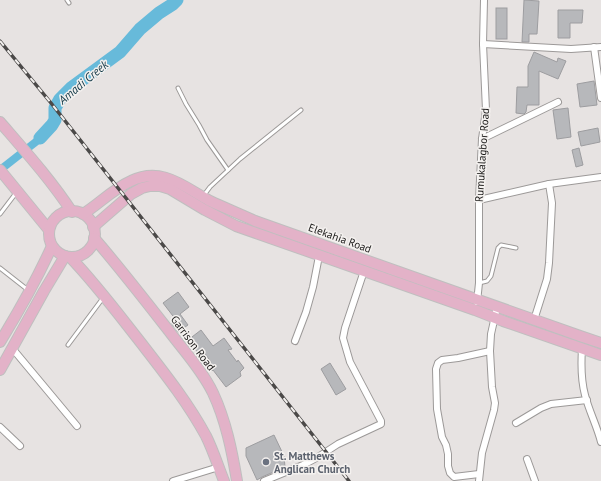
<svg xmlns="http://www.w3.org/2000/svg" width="601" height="481" font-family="'PT Sans',sans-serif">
	<rect width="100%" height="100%" fill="#e7e3e2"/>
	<!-- water -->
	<path fill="#67bada" d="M51,125L53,127L42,142L0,175V165Z"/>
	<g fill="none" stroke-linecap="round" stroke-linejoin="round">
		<!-- river -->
		<path stroke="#67bada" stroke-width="13" d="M40,138L52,125L55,120V108L60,99L71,88L120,52L140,29L159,13L173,4L177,0"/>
	</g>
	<!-- building -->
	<g fill="#b7b8bb" stroke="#9d9da0">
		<path d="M524,0L539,1L537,34H529V42H522Z"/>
		<rect x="496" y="8" width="11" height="31"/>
		<path d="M558,10H583L582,23H570V38H558Z"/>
		<path d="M534,52L557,62L558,58L566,61L558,79L539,71V105H527L526,112L524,114L516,113L517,87H528V66Z"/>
		<path d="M594,81L597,105L580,107L577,84Z"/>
		<path d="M568,108L571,137L557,139L553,110Z"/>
		<path d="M598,128L600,142L581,146L578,132Z"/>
		<path d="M579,148L583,165L576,167L572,150Z"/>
		<path d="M178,292L189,307L180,314L188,325L178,332L171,323L176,320L163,303Z"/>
		<path d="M201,330L213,346L224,338L232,349L228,350L237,362L238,360L244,368L240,372L241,376L226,387L213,370L212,371L208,365L211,362L203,351L199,354L188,340Z"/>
		<path d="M330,363L346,389L336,395L321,369Z"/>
		<path d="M274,435L284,456L285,467L262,477L257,480L246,456V448Z"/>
	</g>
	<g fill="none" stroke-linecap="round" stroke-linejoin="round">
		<!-- lane casing -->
		<g stroke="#9c9998" stroke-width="5">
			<g id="lane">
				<path d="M67,0L69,3"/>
				<path d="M178,88L186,104L199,125L207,140L228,170"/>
				<path d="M204,195L210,187L240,159L301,110"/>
				<path d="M0,214L16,193"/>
				<path d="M0,268L28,290"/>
				<path d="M479,283L487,281L491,276L498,248L501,245L516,248"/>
				<path d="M68,345L103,298"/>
			</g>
		</g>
		<!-- street casing -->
		<g stroke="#9c9998" stroke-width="8">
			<g id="street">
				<path d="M483,44L571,49L601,47"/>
				<path d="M594,47L601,98"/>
				<path d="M482,139L558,102"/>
				<path d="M479,200L549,184L601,177"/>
				<path d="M477,302L479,283V200L482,139L486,110L483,44L484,0"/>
				<path d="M534,320L547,279L549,263L552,203L549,184"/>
				<path d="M295,341L306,312L313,287L319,256"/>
				<path d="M12,348L77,426"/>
				<path d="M582,349C581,364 581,380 585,395C589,411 597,426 601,442"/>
				<path d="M516,423L541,408L551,404L587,400"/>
				<path d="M0,427L20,446"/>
				<path d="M527,459L535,481"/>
				<path d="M479,474L454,477L450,473L448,466V454L446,445L442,437L437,409L436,369L438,363L442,360L458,358L490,351"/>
				<path d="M173,481L219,467"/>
				<path d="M264,481L303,465L318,457L338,444L381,424V421L350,362L343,338L345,328L364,271"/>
				<path d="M479,481L482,453L494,410L495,403L492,387L490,351L491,334L497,307"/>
			</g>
		</g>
		<!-- primary casing -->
		<g stroke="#bfbfbf" stroke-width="12">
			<g id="primary">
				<path d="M0,122C25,151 51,180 72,212"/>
				<path d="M0,170L49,230"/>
				<circle cx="72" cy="234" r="23"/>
				<path d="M83,214C99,204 113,189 131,181C162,166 184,187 210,201C225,208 240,214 255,221L580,336L601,343"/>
				<path d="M93,227L131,194L142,188L150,186H160L170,189L205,210L236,226L475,310L503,321L601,355"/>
				<path d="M94,238C120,268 144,299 169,331C184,351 202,370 213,393C226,421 232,451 237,481"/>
				<path d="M70,257C95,283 116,311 138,339C162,370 187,401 206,436C213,450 218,466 224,481"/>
				<path d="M0,342C19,311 37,279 52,246"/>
				<path d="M0,370L44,291L65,256"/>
			</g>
		</g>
		<!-- lane -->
		<use href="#lane" stroke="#fff" stroke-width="3"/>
		<!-- street -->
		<use href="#street" stroke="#fff" stroke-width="6"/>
		<!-- primary -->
		<use href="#primary" stroke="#e3b2c8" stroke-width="10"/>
		<!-- rail casing -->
		<g stroke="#4b4948" stroke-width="3.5">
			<path id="rail" d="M0,41L51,103L349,481"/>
		</g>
		<!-- rail -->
		<use href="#rail" stroke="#f4f1ef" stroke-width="2" stroke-dasharray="6" stroke-linecap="butt"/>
	</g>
	<!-- markers -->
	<circle fill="#6b7280" stroke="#f4f1ef" stroke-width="1.5" cx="266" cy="462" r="4"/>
	<g text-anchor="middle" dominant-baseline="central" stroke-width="3" stroke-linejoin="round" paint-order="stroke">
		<!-- street labels -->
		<g font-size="11" fill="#1c1b1a" stroke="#f4f1ef">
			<text transform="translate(482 155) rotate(-86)">Rumukalagbor Road</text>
			<text transform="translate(340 238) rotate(20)">Elekahia Road</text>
			<text transform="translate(193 343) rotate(53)">Garrison Road</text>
		</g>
		<!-- worship labels -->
		<g font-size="11" font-weight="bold" fill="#5b616d" stroke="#f4f1ef" text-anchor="start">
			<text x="274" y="456">St. Matthews<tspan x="274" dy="13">Anglican Church</tspan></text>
		</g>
		<!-- water labels -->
		<g font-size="12" font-style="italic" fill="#123947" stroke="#f4f1ef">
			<text transform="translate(83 82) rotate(-40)">Amadi Creek</text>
		</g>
	</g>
</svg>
